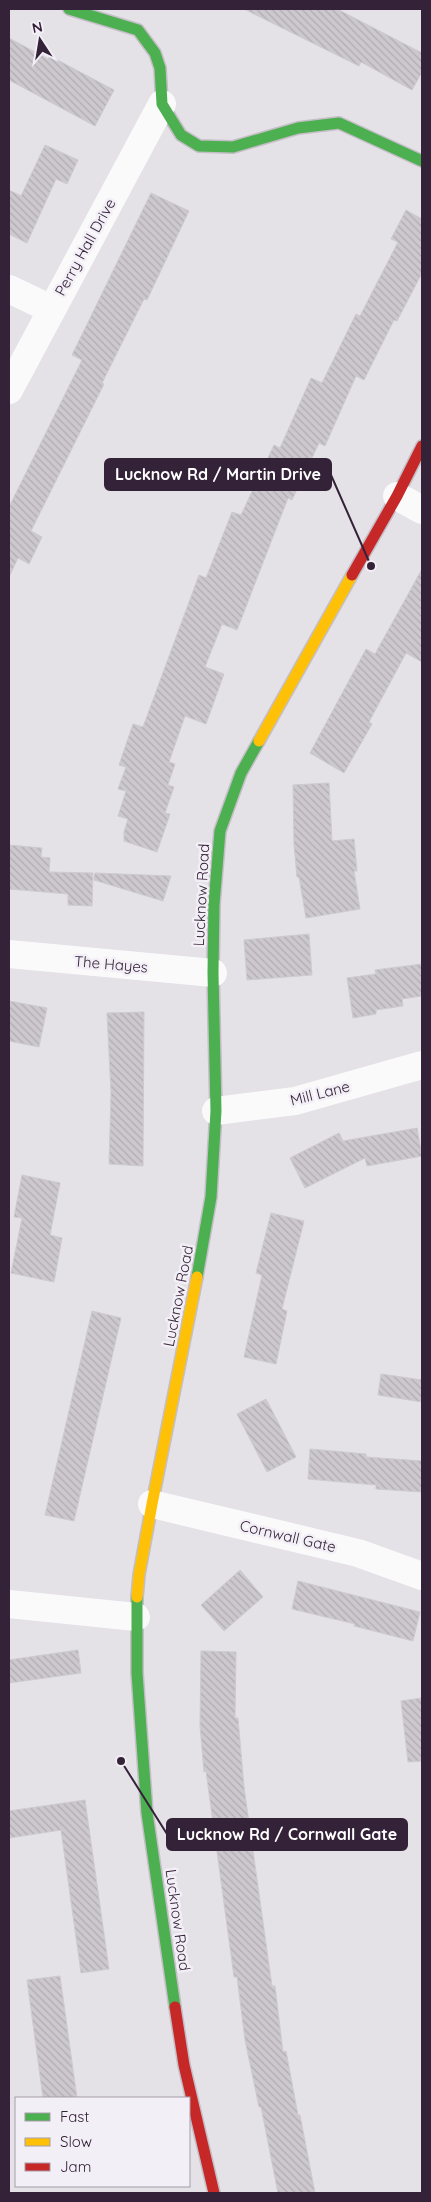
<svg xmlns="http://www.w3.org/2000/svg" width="431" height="2202" font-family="Quicksand,sans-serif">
	<defs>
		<pattern id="building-back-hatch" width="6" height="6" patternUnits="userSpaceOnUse" patternTransform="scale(1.25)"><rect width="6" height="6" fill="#ccc8ce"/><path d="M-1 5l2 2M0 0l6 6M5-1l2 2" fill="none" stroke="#b0acb2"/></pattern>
	</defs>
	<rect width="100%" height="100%" fill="#e4e1e7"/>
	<!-- building -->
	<g fill="url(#building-back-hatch)" stroke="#cdcad0">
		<path d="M244,9H337L422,53V72L412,90L361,62L359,66Z"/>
		<path d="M9,38L48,59L50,56L114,90L95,126L9,80Z"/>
		<path d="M45,145L78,160L67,184L56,179L27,243L9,234V190L21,196Z"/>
		<path d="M151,193L189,211L147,300L144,299L102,383L104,384L31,531L42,537L29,564L18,558L9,577V507L82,360L72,355Z"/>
		<path d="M406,210L422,219V273L397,321L394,320L364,380L356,376L325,446L319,443L292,500L288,498L237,630L222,624L205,667L224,674L206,724L185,716L169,762L175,764L168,785L174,787L165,813L170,814L157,852L124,841V832L128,819L118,816L126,791L118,789L126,767L119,765L133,724L143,727L199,575L206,578L232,512L241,515L274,445L280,448L311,378L322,383L356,314L360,316L398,242L391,239Z"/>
		<path d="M422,569V662L406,653L369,722L372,724L344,773L310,753L366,649L375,654Z"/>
		<path d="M329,783L332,841L354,839L357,871H354L360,909L306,918L299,877H297L294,845L293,785Z"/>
		<path d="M9,845L42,848L41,857L50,858L49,872L93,873L92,906L68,905V894L9,889Z"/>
		<path d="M95,873L171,876L163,901L94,880Z"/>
		<path d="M309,934L312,975L247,980L244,940Z"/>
		<path d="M422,964V996L402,999L403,1006L376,1010V1014L353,1018L347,978L376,974L375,970Z"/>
		<path d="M9,1001L47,1008L39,1047L9,1041Z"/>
		<path d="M144,1012L143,1166L109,1164L111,1093L107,1013Z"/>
		<path d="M417,1128L422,1156L367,1166L365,1158L305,1188L290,1158L339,1133L343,1141Z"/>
		<path d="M22,1175L60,1183L50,1235L62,1238L54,1282L11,1273L22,1218L14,1217Z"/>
		<path d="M271,1213L304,1221L282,1309L287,1311L276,1364L244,1357L262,1275L256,1273Z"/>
		<path d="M92,1311L121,1318L74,1521L45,1515Z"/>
		<path d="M381,1374L422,1380V1402L378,1395Z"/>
		<path d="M266,1399L296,1457L267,1472L237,1414Z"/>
		<path d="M310,1449L366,1454V1457L422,1461V1492L376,1489V1485L308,1479Z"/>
		<path d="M240,1570L263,1597L224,1631L201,1605Z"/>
		<path d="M298,1581L420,1612L413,1641L354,1626L355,1624L292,1609Z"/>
		<path d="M78,1650L81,1673L9,1683V1660Z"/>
		<path d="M201,1651L236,1652L235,1718H238L244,1787L272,1986H275L283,2052L286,2051L298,2115H300L315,2193H278L261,2107H259L245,2040L237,1977H234L206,1771L204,1772L200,1726Z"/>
		<path d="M422,1698V1761L408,1762L401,1701Z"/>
		<path d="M85,1800L109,1969L81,1973L61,1830L9,1838V1811Z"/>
		<path d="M60,1976L77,2098H43L27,1980Z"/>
	</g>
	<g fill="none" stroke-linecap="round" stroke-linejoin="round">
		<!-- fast casing -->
		<g stroke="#c4bec6" stroke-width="14">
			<g id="fast">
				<path d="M69,9L138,30L155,53L160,68L162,104L181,135L199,146L233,147L298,128L339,123L422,161"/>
				<path d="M197,1277L211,1197L216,1111L213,973L214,904L220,831L241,773L259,741"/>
				<path d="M137,1597V1673L147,1813L175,2007"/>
			</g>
		</g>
		<!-- slow casing -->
		<g stroke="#c4bec6" stroke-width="14">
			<g id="slow">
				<path d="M259,741L352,575"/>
				<path d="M137,1597L139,1575L152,1504L197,1277"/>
			</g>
		</g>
		<!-- jam casing -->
		<g stroke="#c4bec6" stroke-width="14">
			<g id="jam">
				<path d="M352,575L397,496L422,446"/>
				<path d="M175,2007L184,2065L214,2193"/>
			</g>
		</g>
		<!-- street -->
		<g stroke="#fbfafb" stroke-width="28">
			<path d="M9,289L51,309"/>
			<path d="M9,390L162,104"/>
			<path d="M397,496L422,510"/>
			<path d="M9,954L213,973"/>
			<path d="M216,1111L295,1101L422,1065"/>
			<path d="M152,1504L358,1553L422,1576"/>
			<path d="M9,1604L136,1617"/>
		</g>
		<!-- fast -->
		<use href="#fast" stroke="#4caf50" stroke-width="11"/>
		<!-- slow -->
		<use href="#slow" stroke="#ffc107" stroke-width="11"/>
		<!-- jam -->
		<use href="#jam" stroke="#c62828" stroke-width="11"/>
	</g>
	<g text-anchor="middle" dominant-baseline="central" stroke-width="5" stroke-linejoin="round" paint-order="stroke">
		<!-- street labels -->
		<g font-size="15" fill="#342238" stroke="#f3eff6">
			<text transform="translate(85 247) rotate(-61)">Perry Hall Drive</text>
			<text transform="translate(201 895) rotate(-87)">Lucknow Road</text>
			<text transform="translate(111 964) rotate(5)">The Hayes</text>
			<text transform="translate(320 1093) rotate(-14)">Mill Lane</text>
			<text transform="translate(178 1296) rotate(-79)">Lucknow Road</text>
			<text transform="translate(288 1536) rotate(13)">Cornwall Gate</text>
			<text transform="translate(178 1920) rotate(82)">Lucknow Road</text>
		</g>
	</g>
	<!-- callouts -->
	<path fill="none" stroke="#342238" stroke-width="2" d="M371 566L331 475M121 1761L167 1834"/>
	<g fill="#342238" stroke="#f3eff6" stroke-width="2">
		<circle cx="371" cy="566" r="5"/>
		<circle cx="121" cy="1761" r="5"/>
	</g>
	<g fill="#342238" stroke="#342238" stroke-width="2">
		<rect x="105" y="459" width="226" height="31" rx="5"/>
		<rect x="167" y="1819" width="240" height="31" rx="5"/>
	</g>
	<g font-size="16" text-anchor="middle" font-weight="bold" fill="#fff">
		<text x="218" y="480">Lucknow Rd / Martin Drive</text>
		<text x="287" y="1840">Lucknow Rd / Cornwall Gate</text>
	</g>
	<!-- border -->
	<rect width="431" height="2202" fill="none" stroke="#342238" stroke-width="20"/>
	<!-- legend -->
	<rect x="15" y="2097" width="175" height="90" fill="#f3eff6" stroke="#a79daa"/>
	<rect x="25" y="2113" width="25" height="8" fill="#4caf50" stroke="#a79daa"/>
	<text x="60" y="2122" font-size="15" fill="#342238">Fast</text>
	<rect x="25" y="2138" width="25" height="8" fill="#ffc107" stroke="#a79daa"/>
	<text x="60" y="2147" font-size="15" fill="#342238">Slow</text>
	<rect x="25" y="2163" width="25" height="8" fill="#c62828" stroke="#a79daa"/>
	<text x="60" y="2172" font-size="15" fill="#342238">Jam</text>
	<!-- north arrow -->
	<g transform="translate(40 40) rotate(348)" stroke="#f3eff6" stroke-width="4" paint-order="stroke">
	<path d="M0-4L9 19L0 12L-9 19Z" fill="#342238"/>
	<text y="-8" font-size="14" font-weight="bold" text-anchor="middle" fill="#342238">N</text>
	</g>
</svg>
